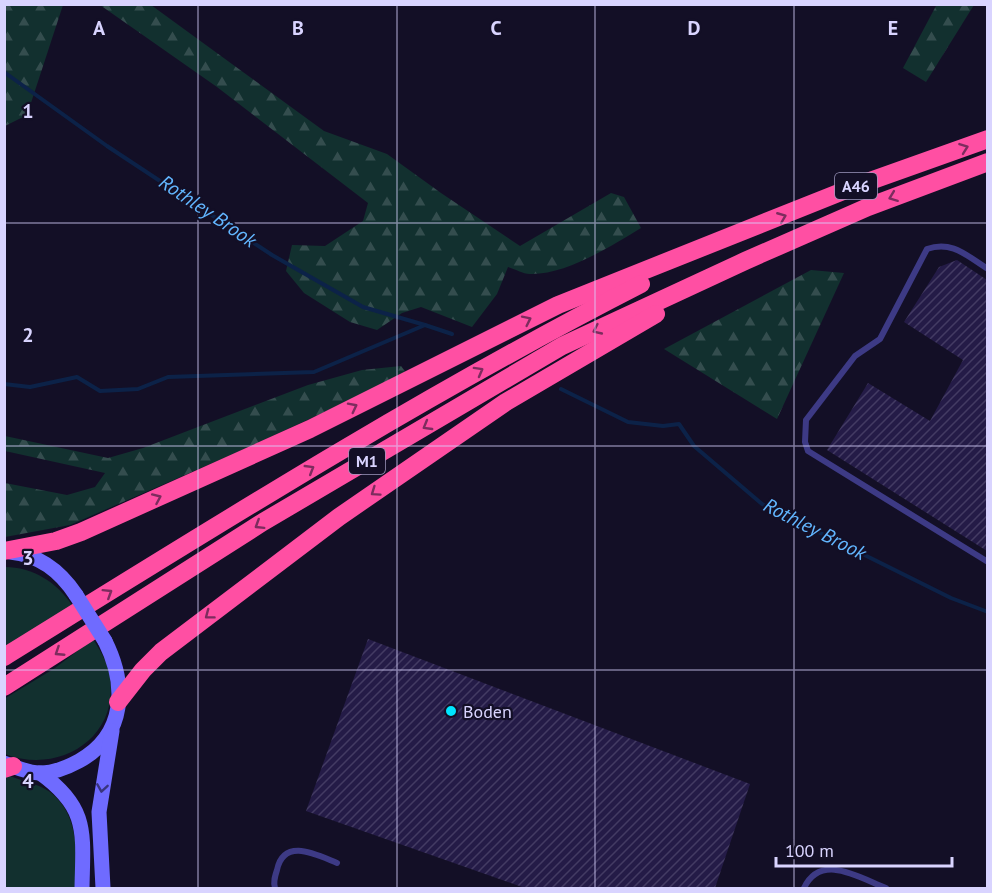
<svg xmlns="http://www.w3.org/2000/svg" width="992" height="893" font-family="'PT Sans',sans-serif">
	<defs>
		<pattern id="forest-firs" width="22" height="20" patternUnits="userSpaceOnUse" patternTransform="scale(1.5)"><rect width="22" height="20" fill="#12302f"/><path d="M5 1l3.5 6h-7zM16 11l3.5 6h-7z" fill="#344d4e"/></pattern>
		<pattern id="building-hatch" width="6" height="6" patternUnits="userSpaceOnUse" patternTransform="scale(1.5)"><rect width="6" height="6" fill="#241b47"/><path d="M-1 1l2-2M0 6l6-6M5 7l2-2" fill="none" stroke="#433b63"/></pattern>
	</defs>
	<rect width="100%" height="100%" fill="#130f26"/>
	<!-- green -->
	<g fill="#12302f">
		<path d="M5,567C33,567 56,582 72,605L5,647Z"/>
		<path d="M93,639C101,652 108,663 110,678C119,739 58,775 5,754L4,699L55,668Z"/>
		<path d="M5,776H10C22,781 39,784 50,792C80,815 76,855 78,888H5Z"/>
	</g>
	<!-- forest -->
	<g fill="url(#forest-firs)">
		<path d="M937,4L974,5L926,82L903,68Z"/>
		<path d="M5,5H63L27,115L5,126Z"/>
		<path d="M100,5H151L324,131L387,154L441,193L520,246L611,193L624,197L641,228C611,246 566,275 530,274C523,274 515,269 508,267L497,294L472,327L421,307L402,313L377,330L350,322L304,293L286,271L292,245L325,246L363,221L368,203L217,87Z"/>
		<path d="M811,270L844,273L777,419L664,349Z"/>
		<path d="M401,366L407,374L231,455L70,525L5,537V483L67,495L95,487L105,473L5,451V436L108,458L143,448L308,385L362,370Z"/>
	</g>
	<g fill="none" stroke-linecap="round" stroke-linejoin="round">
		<!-- stream -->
		<g stroke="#0c2248" stroke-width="4">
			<path d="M4,72L107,146L272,255L363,307L425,325"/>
			<path d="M4,384L30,387L77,377L100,391L138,389L168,377L314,372L425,325L452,334"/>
			<path d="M561,389L628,422L663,426L679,424L694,446L762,504L951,598L988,612"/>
		</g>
	</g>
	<!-- building -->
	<g fill="url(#building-hatch)">
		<path d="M957,260L987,280V551L827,450L868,383L930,421L963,360L904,322L939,267Z"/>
		<path d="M368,639L750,784L715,888H525L306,811Z"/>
	</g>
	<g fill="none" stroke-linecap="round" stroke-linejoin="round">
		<!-- lane -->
		<g stroke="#3d3a85" stroke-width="6">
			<path d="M988,269C967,256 952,240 927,249L880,339L855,356L806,420L805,442L808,451L988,562"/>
			<path d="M275,888C273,882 275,876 277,870C284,837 317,855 337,863"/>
			<path d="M804,888C821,852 860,878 886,888"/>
		</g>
		<!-- secondary -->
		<g stroke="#6f6bff" stroke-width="15">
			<path d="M10,552C40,555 60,571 76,595"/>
			<path d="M4,763C15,767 28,773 40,773C53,773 68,767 79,761C126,735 127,685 105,641"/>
			<path d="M40,773C89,808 83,833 82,888"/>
			<path d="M103,888L99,812L112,731"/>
		</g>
		<!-- highway -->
		<g stroke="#ff4fa3" stroke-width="18">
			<path d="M4,551L56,541L81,532L310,429L558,305L856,186L988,139"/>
			<path d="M4,657C214,527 422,396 641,284"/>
			<path d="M4,687L263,522L562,346L745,261L868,207L988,162"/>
			<path d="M118,702L143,670L161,652L339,517L506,402L656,314"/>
			<path d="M4,769L13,766"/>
		</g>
		<!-- secondary-bridge -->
		<path stroke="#6f6bff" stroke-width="15" d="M76,595L105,641"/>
	</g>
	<!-- one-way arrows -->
	<defs><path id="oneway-chevron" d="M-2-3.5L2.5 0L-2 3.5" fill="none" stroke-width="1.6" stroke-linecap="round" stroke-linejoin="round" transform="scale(1.5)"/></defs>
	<g stroke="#7d2c5e">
		<use href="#oneway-chevron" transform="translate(964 148) rotate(-20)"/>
		<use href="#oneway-chevron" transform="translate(893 197) rotate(159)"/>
		<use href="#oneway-chevron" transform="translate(782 217) rotate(-22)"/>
		<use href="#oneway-chevron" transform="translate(527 320) rotate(-26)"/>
		<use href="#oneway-chevron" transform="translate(597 330) rotate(155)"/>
		<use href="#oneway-chevron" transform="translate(479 371) rotate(-29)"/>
		<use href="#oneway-chevron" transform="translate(353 407) rotate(-27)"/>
		<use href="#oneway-chevron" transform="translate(427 426) rotate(150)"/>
		<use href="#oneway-chevron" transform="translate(310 469) rotate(-31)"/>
		<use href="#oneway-chevron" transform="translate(375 492) rotate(145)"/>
		<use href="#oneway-chevron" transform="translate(157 498) rotate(-24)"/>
		<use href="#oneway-chevron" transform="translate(259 525) rotate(148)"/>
		<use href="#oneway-chevron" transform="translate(108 593) rotate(-32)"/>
		<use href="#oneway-chevron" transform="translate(209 615) rotate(143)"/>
		<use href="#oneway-chevron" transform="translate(59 652) rotate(147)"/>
	</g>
	<use stroke="#38347d" href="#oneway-chevron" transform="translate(102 788) rotate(99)"/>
	<!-- grid -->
	<path fill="none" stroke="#d9d4ff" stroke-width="1.5" stroke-opacity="0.55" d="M198,4V888M397,4V888M595,4V888M794,4V888M4,223H988M4,446H988M4,670H988"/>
	<!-- markers -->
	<circle fill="#00e5ff" stroke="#130f26" stroke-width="2" cx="451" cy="711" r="6"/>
	<g text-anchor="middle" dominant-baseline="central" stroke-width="4.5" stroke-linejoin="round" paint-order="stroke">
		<!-- shield labels -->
		<g fill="#130f26" stroke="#9e99be" stroke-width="1.5">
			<rect x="835" y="173" width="42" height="26" rx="4.5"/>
			<rect x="349" y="448" width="36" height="26" rx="4.5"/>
		</g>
		<g font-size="16" font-weight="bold" fill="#d9d4ff">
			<text x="856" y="186">A46</text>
			<text x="367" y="461">M1</text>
		</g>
		<!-- poi labels -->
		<g font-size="18" fill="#d9d4ff" stroke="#130f26" text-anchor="start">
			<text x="463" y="711">Boden</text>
		</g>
		<!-- water labels -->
		<g font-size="20" font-style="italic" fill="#62b6ff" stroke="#130f26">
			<text transform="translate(208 211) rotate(34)">Rothley Brook</text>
			<text transform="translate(815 529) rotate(27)">Rothley Brook</text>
		</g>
	</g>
	<g font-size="20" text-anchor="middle" font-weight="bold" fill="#d9d4ff" stroke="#130f26" stroke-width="4.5" stroke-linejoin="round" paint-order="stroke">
		<text x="99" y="35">A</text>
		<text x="298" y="35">B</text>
		<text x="496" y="35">C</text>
		<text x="694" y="35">D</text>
		<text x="893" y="35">E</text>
		<text x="28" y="118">1</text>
		<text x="28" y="342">2</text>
		<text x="28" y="565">3</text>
		<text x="28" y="788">4</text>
	</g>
	<!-- border -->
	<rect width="992" height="893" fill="none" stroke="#d9d4ff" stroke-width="12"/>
	<!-- scale -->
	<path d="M776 857v9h176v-9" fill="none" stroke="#d9d4ff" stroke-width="3"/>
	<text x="785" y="857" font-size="18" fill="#d9d4ff" stroke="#130f26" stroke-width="4.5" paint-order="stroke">100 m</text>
</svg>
